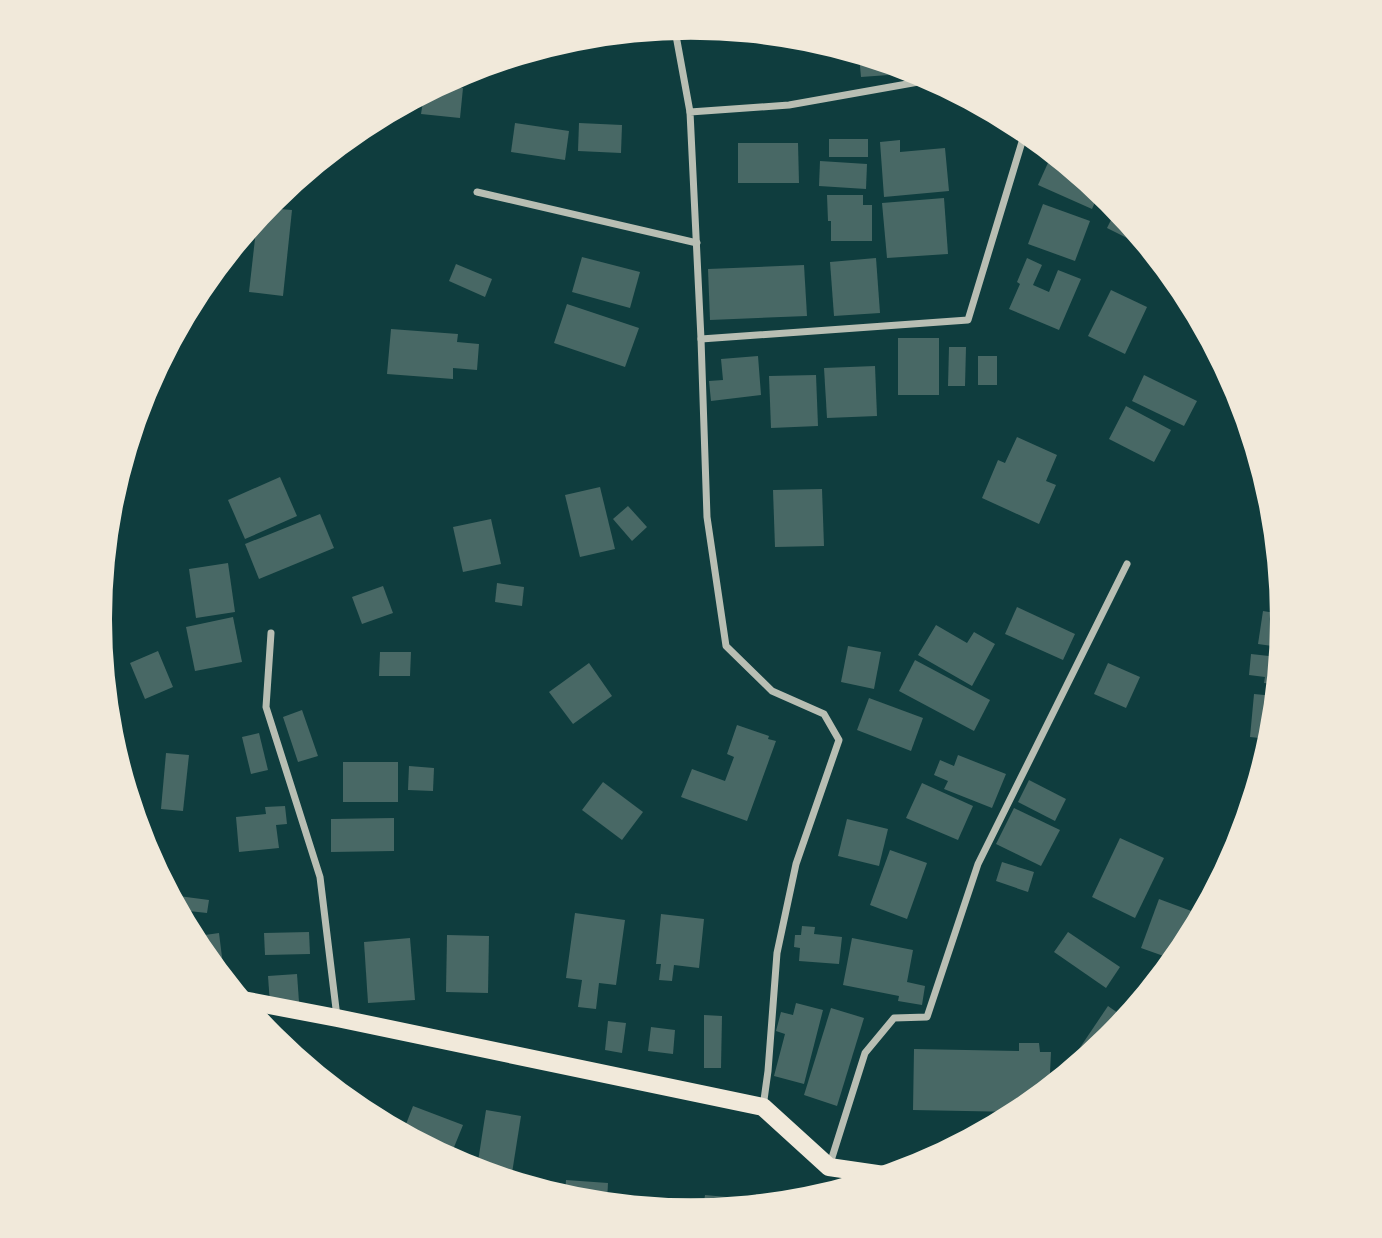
<svg xmlns="http://www.w3.org/2000/svg" width="1382" height="1238" font-family="'Varela Round',sans-serif">
	<rect width="100%" height="100%" fill="#0f3d3e"/>
	<!-- building -->
	<g fill="#486865">
		<path d="M702,29L724,31V39L701,37Z"/>
		<path d="M859,55L916,73L861,77Z"/>
		<path d="M441,86L463,88L460,118L421,114L424,95Z"/>
		<path d="M515,123L569,131L565,160L511,152Z"/>
		<path d="M579,123L622,125L621,153L578,151Z"/>
		<rect x="829" y="139" width="39" height="18"/>
		<path d="M900,140V152L945,148L949,191L884,197L880,142Z"/>
		<path d="M738,143H798L799,183H738Z"/>
		<path d="M1052,154L1099,193L1092,209L1038,185Z"/>
		<path d="M820,161L867,164L866,189L819,186Z"/>
		<path d="M827,195H863V205H872V241H831V221H828Z"/>
		<path d="M944,198L948,254L887,258L882,203Z"/>
		<path d="M1043,204L1090,221L1075,261L1028,244Z"/>
		<path d="M268,208L292,210L283,296L249,292L257,221Z"/>
		<path d="M1116,210L1147,248L1107,228Z"/>
		<path d="M582,257L640,272L630,308L572,292Z"/>
		<path d="M876,258L880,313L834,316L830,262Z"/>
		<path d="M1027,258L1042,265L1033,285L1049,292L1058,270L1081,279L1059,330L1009,309L1020,284L1017,282Z"/>
		<path d="M456,264L492,279L485,297L449,281Z"/>
		<path d="M804,265L807,316L710,320L708,269Z"/>
		<path d="M1111,290L1147,307L1125,354L1088,336Z"/>
		<path d="M567,304L639,328L625,367L554,343Z"/>
		<path d="M391,329L458,334L457,342L479,344L477,370L453,368V379L387,374Z"/>
		<rect x="898" y="338" width="41" height="57"/>
		<path d="M949,347H966L965,386H948Z"/>
		<path d="M758,356L761,395L711,401L709,381L723,380L721,359Z"/>
		<rect x="978" y="356" width="19" height="29"/>
		<path d="M875,366L877,416L827,418L824,368Z"/>
		<path d="M816,375L818,426L771,428L769,376Z"/>
		<path d="M1144,375L1197,401L1184,426L1132,401Z"/>
		<path d="M1126,406L1171,430L1154,462L1109,439Z"/>
		<path d="M1017,437L1057,455L1046,481L1056,485L1039,524L982,498L998,460L1005,463Z"/>
		<path d="M280,477L297,516L245,539L228,500Z"/>
		<path d="M600,487L615,549L580,557L565,495Z"/>
		<path d="M822,489L824,546L775,547L773,490Z"/>
		<path d="M628,506L647,527L632,541L613,519Z"/>
		<path d="M320,514L334,548L259,579L245,544Z"/>
		<path d="M491,519L501,564L463,572L453,527Z"/>
		<path d="M228,563L235,612L196,618L189,569Z"/>
		<path d="M497,583L524,587L522,606L495,602Z"/>
		<path d="M383,586L393,613L362,624L352,597Z"/>
		<path d="M1017,607L1075,634L1063,660L1005,634Z"/>
		<path d="M1263,611L1281,614L1279,647L1258,644Z"/>
		<path d="M233,617L242,662L195,671L186,627Z"/>
		<path d="M936,625L967,643L974,632L995,644L972,686L918,655Z"/>
		<path d="M848,646L881,652L874,689L841,682Z"/>
		<path d="M1270,649L1279,650L1276,684L1264,683L1265,677L1249,675L1251,654L1269,656Z"/>
		<path d="M158,651L173,687L145,699L130,663Z"/>
		<path d="M380,652H411L410,676H379Z"/>
		<path d="M915,660L990,700L974,731L899,691Z"/>
		<path d="M589,663L612,696L573,724L549,692Z"/>
		<path d="M1108,663L1140,677L1126,708L1094,694Z"/>
		<path d="M1254,694L1274,696L1269,739L1250,737Z"/>
		<path d="M869,698L923,718L911,751L857,730Z"/>
		<path d="M302,710L318,756L298,762L283,717Z"/>
		<path d="M737,725L769,736L768,739L776,741L747,821L681,797L692,769L725,781L734,757L727,754Z"/>
		<path d="M259,733L268,770L251,774L242,737Z"/>
		<path d="M166,753L189,755L183,811L161,809Z"/>
		<path d="M958,755L1006,774L992,808L944,789L948,781L934,775L940,760L954,766Z"/>
		<rect x="343" y="762" width="55" height="40"/>
		<path d="M409,766L434,768L433,791L408,790Z"/>
		<path d="M1029,780L1066,799L1055,821L1018,802Z"/>
		<path d="M603,782L643,812L622,840L582,810Z"/>
		<path d="M922,783L973,806L958,840L906,818Z"/>
		<path d="M285,806L287,824L276,825L279,848L239,852L236,817L266,814L265,807Z"/>
		<path d="M1014,808L1060,830L1041,866L996,844Z"/>
		<path d="M394,818V851L331,852V819Z"/>
		<path d="M847,819L888,829L879,866L838,856Z"/>
		<path d="M1120,838L1164,858L1135,918L1092,897Z"/>
		<path d="M890,850L927,863L907,919L870,905Z"/>
		<path d="M1002,862L1034,872L1028,892L996,881Z"/>
		<path d="M171,895L209,900L207,913L180,910Z"/>
		<path d="M1159,899L1194,912L1180,951L1172,959L1141,948Z"/>
		<path d="M575,913L625,920L616,985L599,983L596,1009L578,1007L582,980L566,978Z"/>
		<path d="M661,914L704,919L699,968L674,965L672,981L659,980L661,964H656Z"/>
		<path d="M802,926L815,927L814,934L842,937L839,964L799,961L800,948L794,947L795,935H801Z"/>
		<path d="M309,932L310,954L265,955L264,933Z"/>
		<path d="M1068,932L1120,967L1106,988L1054,952Z"/>
		<path d="M219,933L224,973H221L199,947L198,936Z"/>
		<path d="M447,935L489,936L488,993L446,992Z"/>
		<path d="M410,938L415,1000L368,1003L364,942Z"/>
		<path d="M852,938L913,950L907,982L925,986L922,1005L898,1001L899,996L843,985Z"/>
		<path d="M297,974L299,1002L270,1004L268,976Z"/>
		<path d="M796,1003L823,1010L804,1084L774,1076L785,1034L776,1031L781,1012L793,1015Z"/>
		<path d="M1108,1006L1125,1018L1109,1037L1082,1059L1075,1055Z"/>
		<path d="M831,1008L864,1018L837,1106L804,1095Z"/>
		<path d="M704,1015L722,1016L721,1068H704Z"/>
		<path d="M608,1021L626,1023L622,1053L605,1050Z"/>
		<path d="M651,1027L675,1030L673,1054L648,1051Z"/>
		<path d="M1019,1043H1039L1040,1052H1051L1050,1073L1056,1072V1081L1019,1111L1017,1112L913,1110L914,1049L1019,1051Z"/>
		<path d="M413,1106L463,1125L450,1157L403,1132Z"/>
		<path d="M486,1110L521,1116L512,1173L477,1168Z"/>
		<path d="M566,1180L608,1183L607,1202L575,1199L565,1195Z"/>
		<path d="M756,1194L800,1198V1199L755,1204Z"/>
		<path d="M705,1195L748,1199V1204L703,1209Z"/>
	</g>
	<g fill="none" stroke-linecap="round" stroke-linejoin="round">
		<!-- minor -->
		<g stroke="#b8beb3" stroke-width="7">
			<path d="M675,30L690,112"/>
			<path d="M477,192L697,243"/>
			<path d="M701,339L968,320L1025,132"/>
			<path d="M271,633L266,707L320,877L337,1017"/>
			<path d="M763,1107L768,1071L777,953L796,864L839,740L824,714L772,691L726,646L707,517L701,339L690,112L789,105L924,81"/>
			<path d="M829,1167L865,1053L894,1018L927,1017L978,864L1127,564"/>
		</g>
		<!-- primary -->
		<path stroke="#f1e9da" stroke-width="18" d="M243,1000L337,1018L763,1107L829,1167L884,1175"/>
	</g>
	<!-- crop -->
	<path d="M0 0H1382V1238H0ZM112 619a579 579 0 1 1 1158 0a579 579 0 1 1-1158 0Z" fill="#f1e9da" fill-rule="evenodd"/>
</svg>
